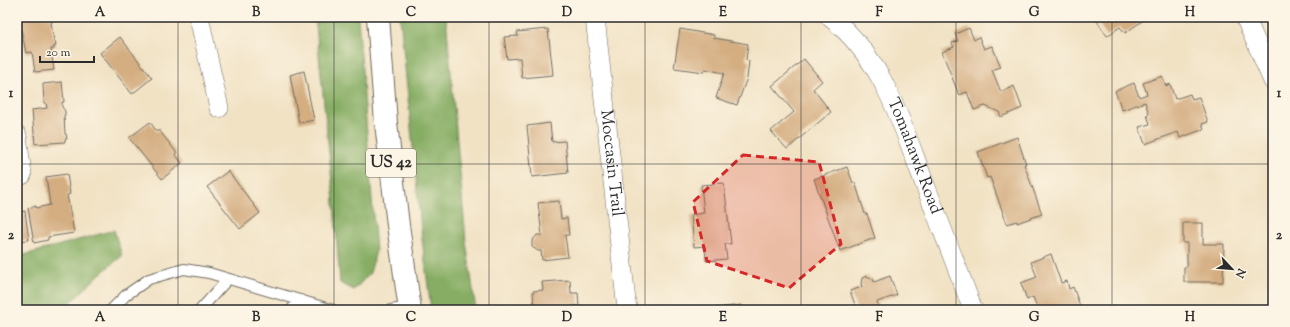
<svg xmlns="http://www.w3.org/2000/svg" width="1290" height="327" font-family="'Sorts Mill Goudy',serif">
	<rect width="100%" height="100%" fill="#fcf5e5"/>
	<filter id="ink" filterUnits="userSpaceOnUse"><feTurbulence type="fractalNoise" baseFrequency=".025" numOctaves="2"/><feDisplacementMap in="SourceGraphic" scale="8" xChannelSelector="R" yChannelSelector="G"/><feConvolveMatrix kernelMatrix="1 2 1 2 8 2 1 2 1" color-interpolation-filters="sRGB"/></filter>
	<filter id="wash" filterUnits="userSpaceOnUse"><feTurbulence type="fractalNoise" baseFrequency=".012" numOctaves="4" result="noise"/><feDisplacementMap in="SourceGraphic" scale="16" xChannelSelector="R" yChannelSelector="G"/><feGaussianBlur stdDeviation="0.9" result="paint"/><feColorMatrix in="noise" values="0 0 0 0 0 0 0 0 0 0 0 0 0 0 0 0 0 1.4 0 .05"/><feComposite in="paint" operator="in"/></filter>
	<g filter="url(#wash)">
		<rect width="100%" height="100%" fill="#f1e2c4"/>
		<!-- forest -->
		<g fill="#86ad63" stroke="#586c47">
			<path d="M315,17H358L376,251L370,273L354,290L340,283L333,191Z"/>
			<path d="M400,17H446L466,241L476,310H431L422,239Z"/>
			<path d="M114,230L122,256L100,274L63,310H17V257Z"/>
		</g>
		<g id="blocks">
			<!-- building -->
			<g fill="#d4ad81">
				<path d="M30,17H51L52,23H51L54,41H55L56,46H54V49H51L54,70L35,72L32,52L26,53L19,19Z"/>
				<path d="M1096,17H1148L1125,33L1120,27L1107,36L1095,18Z"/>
				<path d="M969,28L974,40L979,37L984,49L992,46L1001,67L992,70L1001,92L1014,86L1022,108L1001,117L999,112L985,106L974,110L967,92L959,95L942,52L954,47L952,43L958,41L955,34Z"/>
				<path d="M548,29L553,75L522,78L520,58L507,59L504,37L518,36L517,32Z"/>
				<path d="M680,29L714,35V38L748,44L746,60L749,61L747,78L737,105L716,98L724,73L705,69L704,72L674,68Z"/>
				<path d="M120,37L152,78L132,94L100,53Z"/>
				<path d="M804,59L822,81L813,89L831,112L787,149L771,131L794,112L772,86Z"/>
				<path d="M304,71L314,120L299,123L290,75Z"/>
				<path d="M1162,76L1166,86L1170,84L1175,99L1190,94L1192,99L1199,97L1208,122L1202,124L1204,129L1180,138L1178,132L1145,144L1139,127L1150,124L1147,115L1149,114L1145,102L1122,110L1115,91L1134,83L1139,97L1147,94L1143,83Z"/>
				<path d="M62,82L64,102H62V107L65,111V115H64L65,134H66L67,139H65V142L35,144L32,110L47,108L46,103H44L43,84Z"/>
				<path d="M150,122L157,132L159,130L177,153L175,154L182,163L162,179L129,138Z"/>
				<path d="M550,123L552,142L565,141L568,173L532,177L527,126Z"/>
				<path d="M1017,137L1026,164H1024L1042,214L1017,223V221L1007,224L990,177L987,178L978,152Z"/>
				<path d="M847,167L853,183L855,182L865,214H867L875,238L840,251L814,179Z"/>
				<path d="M228,171L260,213L240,229L207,187Z"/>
				<path d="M67,174L70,194L67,195L74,233L48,237V240L34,243L28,208L36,206V208L50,205L46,177Z"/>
				<path d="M724,183L731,244H725L727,259L706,261L705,246L694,247L691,215L704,213L701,185Z"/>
				<path d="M559,201L561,219L567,218L569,235H565L568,257L542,260L541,251H538L532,247V241L537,235H542L538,203Z"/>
				<path d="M25,211L29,240L17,241V212Z"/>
				<path d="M1183,223H1203V244H1224L1223,282H1184V267H1187V243H1183Z"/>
				<path d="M1051,254L1061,283L1067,281L1069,289L1073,287L1080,306L1071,310H1038L1033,297L1027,300L1021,283L1037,277L1031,262Z"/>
				<path d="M867,276L873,279L874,282L890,276L897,295L877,302L880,310H857L850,291L862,287L861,284L862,278Z"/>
				<path d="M570,280L571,293H578L579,306H573V310L534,309L533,291L543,290L542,282Z"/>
				<path d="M741,305L742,310H707V309Z"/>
			</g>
		</g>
	</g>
	<g filter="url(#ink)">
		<use href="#blocks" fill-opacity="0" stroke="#706b61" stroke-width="1"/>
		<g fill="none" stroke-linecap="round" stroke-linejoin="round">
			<!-- lane casing -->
			<g stroke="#706b61" stroke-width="12">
				<g id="lane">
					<path d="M111,310L126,295L149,279L184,269L209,273L333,310"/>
					<path d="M200,310L228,279"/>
					<path d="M291,310L300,300"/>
					<path d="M391,310L410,307"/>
				</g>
			</g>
			<!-- street casing -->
			<g stroke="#706b61" stroke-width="20">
				<g id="street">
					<path d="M199,17L219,108"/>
					<path id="s1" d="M595,17L627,310"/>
					<path id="s2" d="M830,17C883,58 901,122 924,182C940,224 957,267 973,310"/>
					<path d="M1245,17L1273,81"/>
					<path d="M17,135L22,175"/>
				</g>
			</g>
			<!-- primary casing -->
			<g stroke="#706b61" stroke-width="24">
				<path id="primary" d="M378,17L386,123L398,225L410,310"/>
			</g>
			<!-- lane -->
			<use href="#lane" stroke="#fff" stroke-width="10"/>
			<!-- street -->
			<use href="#street" stroke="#fff" stroke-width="19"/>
			<!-- primary -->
			<use href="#primary" stroke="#fff" stroke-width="22"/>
		</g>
	</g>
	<!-- marked area -->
	<path fill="#d62828" fill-opacity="0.2" stroke="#d62828" stroke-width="3" stroke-dasharray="8 5" stroke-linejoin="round" d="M743,155L819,162L841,244L789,288L707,261L693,202Z"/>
	<!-- grid -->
	<path fill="none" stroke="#2b2b2b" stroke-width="1" stroke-opacity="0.55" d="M178,17V310M334,17V310M489,17V310M645,17V310M801,17V310M956,17V310M1112,17V310M17,164H1273"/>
	<g text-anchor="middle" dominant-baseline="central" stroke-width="3" stroke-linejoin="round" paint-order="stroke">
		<!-- shield labels -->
		<rect fill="#fcf5e5" stroke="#6a6863" stroke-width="1" x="366" y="149" width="50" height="28" rx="3"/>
		<g font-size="16" font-weight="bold" fill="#2b2b2b">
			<text x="391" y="163">US 42</text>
		</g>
		<!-- street labels -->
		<g font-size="17" fill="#2b2b2b" stroke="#fcf5e5">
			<text stroke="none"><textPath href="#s2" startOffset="165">Tomahawk Road</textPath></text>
			<text stroke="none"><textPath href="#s1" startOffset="147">Moccasin Trail</textPath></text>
		</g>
	</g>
	<!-- margin -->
	<rect width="1290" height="327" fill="none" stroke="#fcf5e5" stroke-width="44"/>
	<!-- north arrow -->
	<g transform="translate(1232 269) rotate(116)" stroke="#fcf5e5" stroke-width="3" paint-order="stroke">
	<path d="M0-3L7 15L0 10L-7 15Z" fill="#2b2b2b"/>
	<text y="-6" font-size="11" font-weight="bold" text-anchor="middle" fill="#2b2b2b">N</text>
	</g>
	<!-- scale -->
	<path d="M40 56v6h54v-6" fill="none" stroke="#2b2b2b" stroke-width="2"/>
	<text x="46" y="56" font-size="12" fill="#2b2b2b" stroke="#fcf5e5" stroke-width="3" paint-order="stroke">20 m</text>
	<rect x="22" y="22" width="1246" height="283" fill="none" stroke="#2b2b2b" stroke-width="1.5"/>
	<g font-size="13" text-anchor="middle" font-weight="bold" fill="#2b2b2b">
		<text x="100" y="16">A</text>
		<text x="256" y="16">B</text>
		<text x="411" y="16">C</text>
		<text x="567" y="16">D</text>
		<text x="723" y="16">E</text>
		<text x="879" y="16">F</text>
		<text x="1034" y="16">G</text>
		<text x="1190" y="16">H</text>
		<text x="11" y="97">1</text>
		<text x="1279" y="97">1</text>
		<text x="11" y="239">2</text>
		<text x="1279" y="239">2</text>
		<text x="100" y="321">A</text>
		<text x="256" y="321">B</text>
		<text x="411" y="321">C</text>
		<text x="567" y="321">D</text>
		<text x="723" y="321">E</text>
		<text x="879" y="321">F</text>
		<text x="1034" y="321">G</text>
		<text x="1190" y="321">H</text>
	</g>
</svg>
